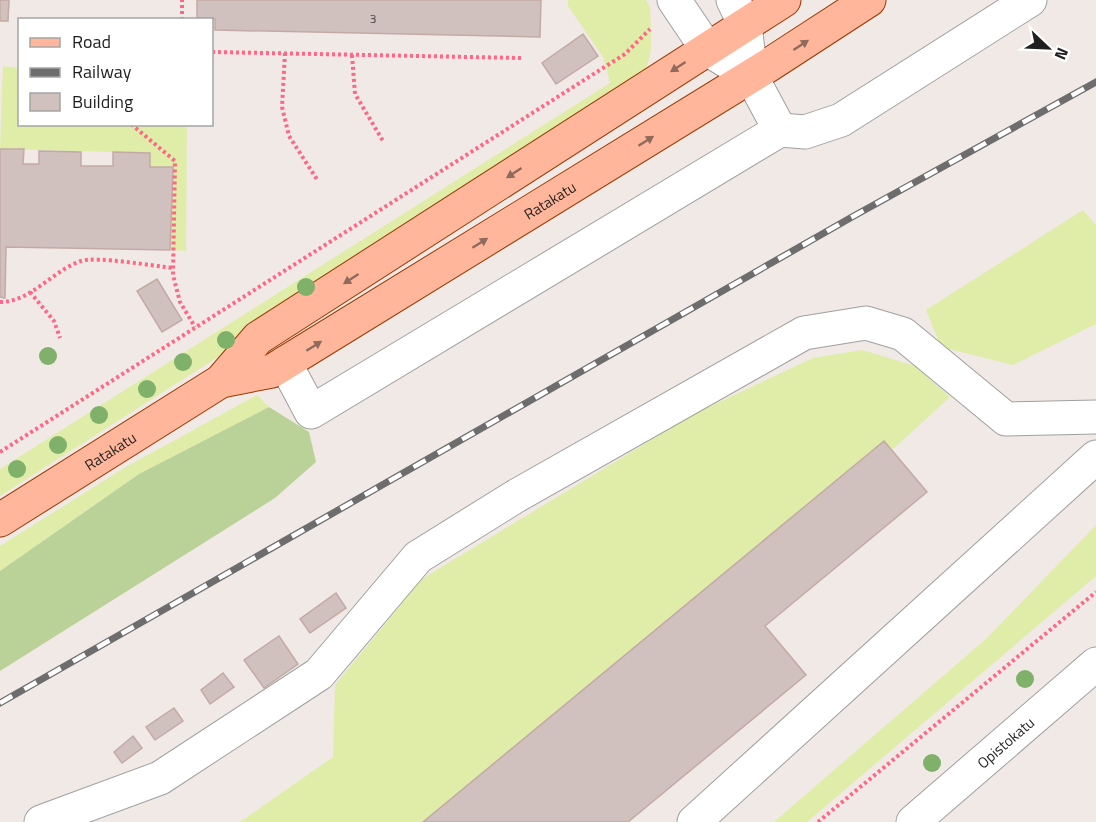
<svg xmlns="http://www.w3.org/2000/svg" width="1096" height="822" font-family="'Titillium Web',sans-serif">
	<rect width="100%" height="100%" fill="#f0e9e5"/>
	<!-- grass -->
	<g fill="#dfeda9">
		<path d="M568,0H646L650,7C652,60 656,62 619,101L0,496V469L610,83L603,57L568,6Z"/>
		<path d="M3,66L19,68L20,124L187,125L186,251L170,250L173,167H150V153L0,149Z"/>
		<path d="M1083,210L1096,225V324L1013,365L941,347L926,310Z"/>
		<path d="M862,350L915,366L950,397L892,450L884,441L423,822H240L333,757L335,685L422,579L694,414L813,358Z"/>
		<path d="M257,395L269,407L139,474L0,571V546L124,468Z"/>
		<path d="M1096,525V576L807,822H774L987,638Z"/>
	</g>
	<!-- forest -->
	<path fill="#bad298" d="M269,407L309,432L316,462L275,498L0,671V571L139,474Z"/>
	<!-- building -->
	<g fill="#d0c0be" stroke="#c3aaa6" stroke-width="1.5">
		<path d="M0,0H9L8,21H0Z"/>
		<path d="M197,0H541L540,37L215,30V19L197,18Z"/>
		<path d="M583,34L598,56L556,84L542,63Z"/>
		<path d="M0,149H24L23,164H39V151L81,152V166H113V152L150,153V167H173L170,250L6,247L5,298L0,297Z"/>
		<path d="M157,279L182,320L162,332L137,291Z"/>
		<path d="M884,441L927,492L765,626L806,675L628,822H423Z"/>
		<path d="M336,593L346,608L310,633L300,619Z"/>
		<path d="M279,636L298,664L264,688L244,660Z"/>
		<path d="M223,673L234,687L210,704L201,690Z"/>
		<path d="M174,708L183,721L155,740L146,727Z"/>
		<path d="M133,736L142,748L122,763L114,752Z"/>
	</g>
	<g fill="none" stroke-linecap="round" stroke-linejoin="round">
		<!-- minor casing -->
		<g stroke="#a0a0a0" stroke-width="35">
			<g id="minor">
				<path d="M674,0L707,49L751,76"/>
				<path d="M733,0L745,25L751,76L780,130"/>
				<path d="M285,363L311,412L780,130L805,132L841,120L1030,0"/>
				<path d="M41,822L160,778L319,674L418,557L516,496L804,333L866,323L903,334L1006,419L1096,417"/>
				<path d="M694,822L1096,457"/>
				<path id="s1" d="M913,822L1096,664"/>
			</g>
		</g>
		<!-- major casing -->
		<g stroke="#9a3800" stroke-width="35">
			<g id="major">
				<path id="s2" d="M221,381L272,371L769,65L869,0"/>
				<path id="s3" d="M0,520L221,381L258,338L784,0"/>
			</g>
		</g>
		<!-- path -->
		<g stroke="#ff6786" stroke-width="4" stroke-dasharray="3 3" stroke-linecap="butt">
			<path d="M182,20V0"/>
			<path d="M212,52L521,58"/>
			<path d="M285,53L282,107L289,136L318,181"/>
			<path d="M352,55L355,94L383,141"/>
			<path d="M131,124L175,161L173,275L180,302L195,327"/>
			<path d="M30,292L54,321L60,338"/>
			<path d="M0,302C31,302 52,271 81,261C96,256 154,266 173,268"/>
			<path d="M0,452L625,54L650,29"/>
			<path d="M818,822L1096,592"/>
		</g>
		<!-- minor -->
		<use href="#minor" stroke="#fff" stroke-width="33"/>
		<!-- major -->
		<use href="#major" stroke="#ffb69b" stroke-width="33"/>
		<!-- rail casing -->
		<g stroke="#6d6d6d" stroke-width="7">
			<path id="rail" d="M0,703L852,217L1096,82"/>
		</g>
		<!-- rail -->
		<use href="#rail" stroke="#fff" stroke-width="4.5" stroke-dasharray="14" stroke-linecap="butt"/>
	</g>
	<!-- trees -->
	<g fill="#7fb16a">
		<circle cx="306" cy="287" r="9"/>
		<circle cx="226" cy="340" r="9"/>
		<circle cx="48" cy="356" r="9"/>
		<circle cx="183" cy="362" r="9"/>
		<circle cx="147" cy="389" r="9"/>
		<circle cx="99" cy="415" r="9"/>
		<circle cx="58" cy="445" r="9"/>
		<circle cx="17" cy="469" r="9"/>
		<circle cx="1025" cy="679" r="9"/>
		<circle cx="932" cy="763" r="9"/>
	</g>
	<!-- one-way arrows -->
	<defs><path id="oneway-solid" d="M-6-.8H1V-3.2L6.5 0L1 3.2V.8H-6Z" transform="scale(1.5)"/></defs>
	<g fill="#8f6a5d">
		<use href="#oneway-solid" transform="translate(801 45) rotate(-33)"/>
		<use href="#oneway-solid" transform="translate(678 67) rotate(147)"/>
		<use href="#oneway-solid" transform="translate(646 141) rotate(-32)"/>
		<use href="#oneway-solid" transform="translate(514 173) rotate(147)"/>
		<use href="#oneway-solid" transform="translate(480 243) rotate(-32)"/>
		<use href="#oneway-solid" transform="translate(351 279) rotate(147)"/>
		<use href="#oneway-solid" transform="translate(314 346) rotate(-32)"/>
	</g>
	<g text-anchor="middle" dominant-baseline="central" stroke-width="4.5" stroke-linejoin="round" paint-order="stroke">
		<!-- number labels -->
		<g font-size="12" fill="#4b4747">
			<text x="373" y="18">3</text>
		</g>
		<!-- street labels -->
		<g font-size="15" fill="#1f1f1f" stroke="#fff">
			<text stroke="none"><textPath href="#s2" startOffset="378">Ratakatu</textPath></text>
			<text stroke="none"><textPath href="#s3" startOffset="130">Ratakatu</textPath></text>
			<text stroke="none"><textPath href="#s1" startOffset="122">Opistokatu</textPath></text>
		</g>
	</g>
	<!-- legend -->
	<rect x="18" y="18" width="195" height="108" fill="#ffffff" stroke="#a5a5a5" stroke-width="1.5"/>
	<rect x="30" y="38" width="30" height="9" fill="#ffb69b" stroke="#a5a5a5" stroke-width="1.5"/>
	<text x="72" y="48" font-size="18" fill="#1f1f1f">Road</text>
	<rect x="30" y="68" width="30" height="9" fill="#6d6d6d" stroke="#a5a5a5" stroke-width="1.5"/>
	<text x="72" y="78" font-size="18" fill="#1f1f1f">Railway</text>
	<rect x="30" y="93" width="30" height="18" fill="#d0c0be" stroke="#a5a5a5" stroke-width="1.5"/>
	<text x="72" y="108" font-size="18" fill="#1f1f1f">Building</text>
	<!-- north arrow -->
	<g transform="translate(1048 48) rotate(113)" stroke="#ffffff" stroke-width="4.5" paint-order="stroke">
	<path d="M0-4.5L10 22L0 15L-10 22Z" fill="#1f1f1f"/>
	<text y="-9" font-size="16" font-weight="bold" text-anchor="middle" fill="#1f1f1f">N</text>
	</g>
</svg>
